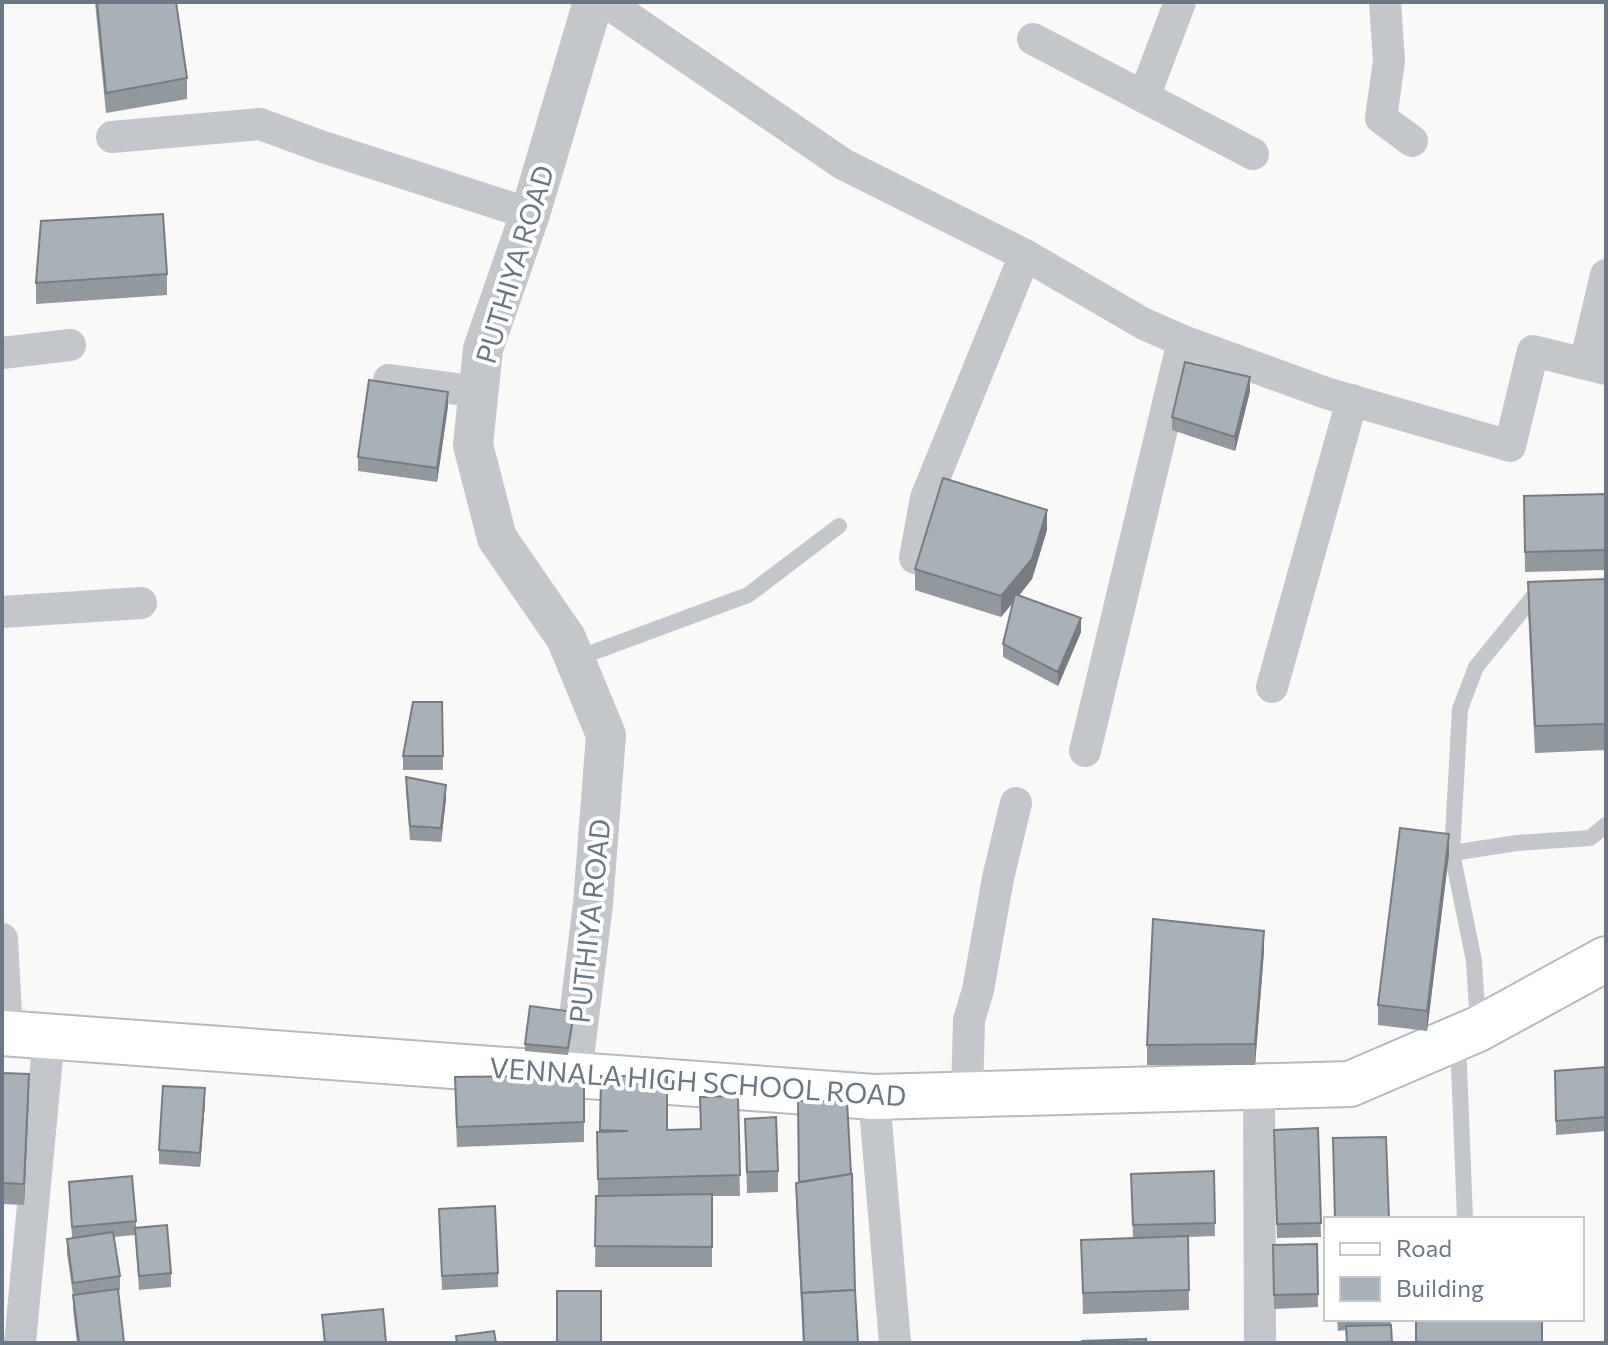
<svg xmlns="http://www.w3.org/2000/svg" width="1608" height="1345" font-family="Commissioner,sans-serif">
	<rect width="100%" height="100%" fill="#f9f9f7"/>
	<g fill="none" stroke-linecap="round" stroke-linejoin="round">
		<!-- secondary casing -->
		<g stroke="#b5babf" stroke-width="48">
			<path id="secondary" d="M2,1033L874,1097L1350,1084L1478,1029L1606,959"/>
		</g>
		<!-- service -->
		<g stroke="#c3c6ca" stroke-width="16">
			<path d="M575,659L748,595L839,526"/>
			<path d="M1452,853L1460,709L1476,667L1538,591H1545"/>
			<path d="M1478,1025L1474,961L1452,853L1517,843L1590,838L1606,825"/>
			<path d="M1458,1040L1465,1219"/>
		</g>
		<!-- minor -->
		<g stroke="#c3c6ca" stroke-width="32">
			<path d="M606,2L843,164L1025,255L1144,324L1183,341L1326,393L1510,446L1533,351L1606,369"/>
			<path d="M1385,2L1389,61L1381,118L1412,141"/>
			<path d="M1033,39L1253,154"/>
			<path d="M1144,97L1180,2"/>
			<path d="M112,137L260,124L320,146L530,214"/>
			<path d="M2,353L70,345"/>
			<path d="M1585,364L1606,275"/>
			<path d="M389,380L479,392"/>
			<path d="M915,558L926,498L1025,255"/>
			<path d="M2,612L141,603"/>
			<path d="M1272,687L1352,400"/>
			<path d="M1085,751L1183,341"/>
			<path d="M2,939L7,1033"/>
			<path d="M1259,1086L1260,1343"/>
			<path d="M967,1095L969,1020L978,990L998,878L1016,803"/>
			<path d="M874,1097L895,1343"/>
			<path d="M20,1343L49,1036"/>
		</g>
		<!-- tertiary -->
		<path stroke="#c3c6ca" stroke-width="40" d="M572,1074L593,904L606,735L566,638L497,538L473,445L483,349L530,214L593,2"/>
		<!-- secondary -->
		<use href="#secondary" stroke="#fff" stroke-width="44"/>
	</g>
	<!-- wall -->
	<g fill="#91989e">
		<path d="M95,2H176L187,78V99L106,113Z"/>
		<path d="M167,274V295L36,304V283Z"/>
		<path d="M1250,391L1235,451L1172,430V417Z"/>
		<path d="M448,406L437,482L358,471V457Z"/>
		<path d="M1606,494V570L1525,572L1524,496Z"/>
		<path d="M1047,530L1032,579L1019,596L1081,632L1058,686L1003,657V644L1013,602L1001,617L915,590V569Z"/>
		<path d="M1606,579V750L1535,753L1528,609V582Z"/>
		<path d="M442,702L443,770H403V756Z"/>
		<path d="M406,777L446,799L441,842L410,840L406,791Z"/>
		<path d="M1449,854L1427,1031L1378,1025V1005Z"/>
		<path d="M1264,951L1255,1065H1147V1045Z"/>
		<path d="M574,1019L568,1055L525,1051V1044Z"/>
		<path d="M1606,1067V1131L1556,1135L1555,1071Z"/>
		<path d="M2,1073L29,1094L24,1205L2,1204Z"/>
		<path d="M584,1075V1142L457,1147L455,1098Z"/>
		<path d="M601,1076L667,1130L700,1129L738,1096L740,1196H712V1267H595L596,1196H598L597,1132H600Z"/>
		<path d="M205,1102L200,1167L159,1164V1150Z"/>
		<path d="M745,1119L778,1171V1192L747,1193Z"/>
		<path d="M1318,1128L1321,1237L1277,1238L1274,1130Z"/>
		<path d="M1214,1171L1215,1236L1188,1237L1189,1310L1083,1314L1081,1240L1133,1238L1131,1174Z"/>
		<path d="M69,1182L136,1221V1228L171,1273V1287L139,1290L135,1235L114,1237L120,1276V1290H118L124,1343H77L73,1309V1295L67,1253V1239L72,1238Z"/>
		<path d="M799,1182L855,1290L858,1343H803L796,1203V1183Z"/>
		<path d="M439,1209L498,1273V1287L442,1290Z"/>
		<path d="M1317,1244L1318,1307L1274,1309L1273,1245Z"/>
		<path d="M1337,1319H1391V1325L1338,1331Z"/>
	</g>
	<!-- shaded-wall -->
	<g fill="#767c81">
		<path d="M1250,377V391L1235,451V437Z"/>
		<path d="M448,392V406L437,482V468Z"/>
		<path d="M1047,510V530L1032,579L1001,617V596Z"/>
		<path d="M1081,618V632L1058,686V672Z"/>
		<path d="M446,785V799L441,842V828Z"/>
		<path d="M1449,834V854L1427,1031V1011Z"/>
		<path d="M1264,931V951L1255,1065V1044Z"/>
		<path d="M29,1074V1094L24,1205V1184Z"/>
		<path d="M205,1088V1102L200,1167V1153Z"/>
	</g>
	<!-- building -->
	<g fill="#a9b1b8" stroke="#767c81" stroke-width="2">
		<path d="M97,2H176L187,78L106,93Z"/>
		<path d="M163,214L167,274L36,283L41,221Z"/>
		<path d="M1185,362L1250,377L1235,437L1172,417Z"/>
		<path d="M369,380L448,392L437,468L358,457Z"/>
		<path d="M943,478L1047,510L1032,559L1001,596L915,569Z"/>
		<path d="M1606,494V550L1525,552L1524,496Z"/>
		<path d="M1606,579V724L1535,726L1528,582Z"/>
		<path d="M1015,594L1081,618L1058,672L1003,644Z"/>
		<path d="M413,702H442L443,756H403Z"/>
		<path d="M406,777L446,785L441,828L410,826Z"/>
		<path d="M1400,828L1449,834L1427,1011L1378,1005Z"/>
		<path d="M1153,919L1264,931L1255,1044L1147,1045Z"/>
		<path d="M530,1006L574,1012L568,1048L525,1044Z"/>
		<path d="M1606,1067V1117L1556,1121L1555,1071Z"/>
		<path d="M2,1073L29,1074L24,1184L2,1183Z"/>
		<path d="M584,1075V1122L457,1127L455,1077Z"/>
		<path d="M601,1076H667V1130L701,1129L700,1097L738,1096L740,1175L598,1179L597,1132L628,1131L600,1130Z"/>
		<path d="M163,1086L205,1088L200,1153L159,1150Z"/>
		<path d="M798,1101H847L851,1174L799,1182Z"/>
		<path d="M776,1117L778,1171L747,1172L745,1119Z"/>
		<path d="M1318,1128L1321,1223L1277,1224L1274,1130Z"/>
		<path d="M1386,1137L1389,1219H1335L1333,1138Z"/>
		<path d="M1214,1171L1215,1223L1133,1225L1131,1174Z"/>
		<path d="M852,1174L855,1290L802,1293V1299L796,1183Z"/>
		<path d="M132,1176L136,1221L72,1227L69,1182Z"/>
		<path d="M712,1194V1247L595,1246L596,1196Z"/>
		<path d="M495,1206L498,1273L442,1276L439,1209Z"/>
		<path d="M167,1225L171,1273L139,1276L135,1228Z"/>
		<path d="M113,1232L120,1276L73,1283L67,1239Z"/>
		<path d="M1188,1236L1189,1290L1083,1293L1081,1240Z"/>
		<path d="M1317,1244L1318,1294L1274,1295L1273,1245Z"/>
		<path d="M118,1289L124,1343H79L73,1295Z"/>
		<path d="M855,1290L858,1343H804L802,1293Z"/>
		<rect x="557" y="1291" width="44" height="52"/>
		<path d="M383,1309L386,1343H325L322,1315Z"/>
		<rect x="1416" y="1319" width="126" height="24"/>
		<path d="M1391,1325L1392,1343H1347L1346,1326Z"/>
		<path d="M494,1331L496,1343H457L456,1336Z"/>
		<path d="M1146,1339V1343H1082V1341Z"/>
	</g>
	<g text-anchor="middle" dominant-baseline="central" stroke-width="8" stroke-linejoin="round" paint-order="stroke">
		<!-- street labels -->
		<g font-size="28" fill="#697887" stroke="#fff">
			<text transform="translate(514 264) rotate(-73)">PUTHIYA ROAD</text>
			<text transform="translate(589 921) rotate(-84)">PUTHIYA ROAD</text>
			<text transform="translate(698 1081) rotate(4)">VENNALA HIGH SCHOOL ROAD</text>
		</g>
	</g>
	<!-- border -->
	<rect width="1608" height="1345" fill="none" stroke="#697887" stroke-width="8"/>
	<!-- legend -->
	<rect x="1324" y="1217" width="260" height="104" fill="#ffffff" stroke="#c3c9cf" stroke-width="2"/>
	<rect x="1340" y="1243" width="40" height="12" fill="#ffffff" stroke="#c3c9cf" stroke-width="2"/>
	<text x="1396" y="1257" font-size="24" fill="#697887">Road</text>
	<rect x="1340" y="1277" width="40" height="24" fill="#a9b1b8" stroke="#c3c9cf" stroke-width="2"/>
	<text x="1396" y="1297" font-size="24" fill="#697887">Building</text>
</svg>
